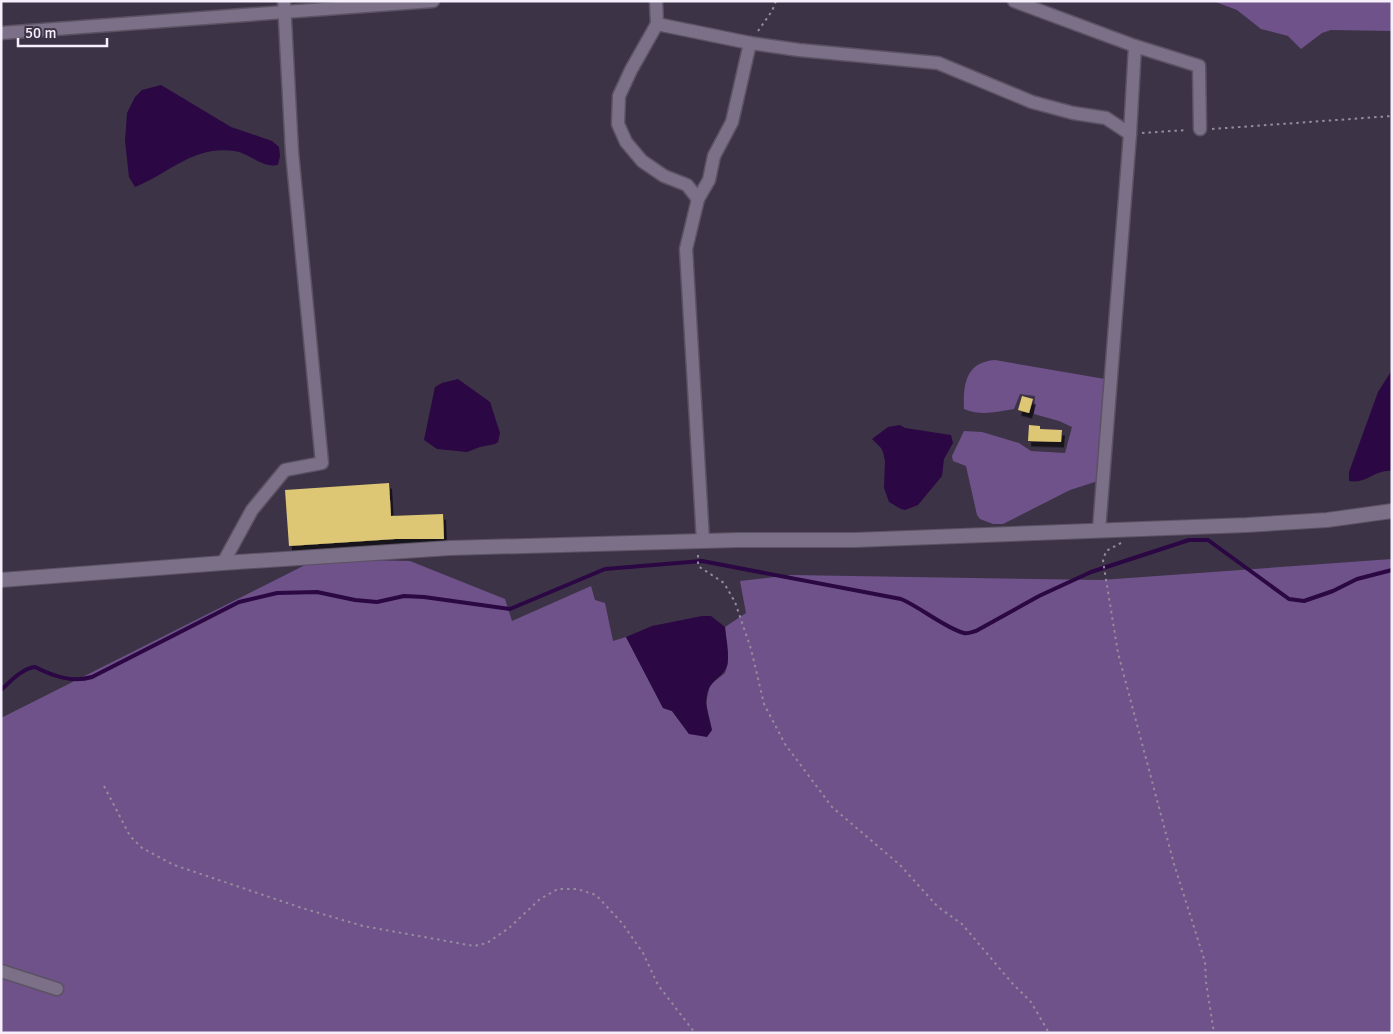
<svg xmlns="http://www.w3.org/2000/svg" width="1393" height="1034" font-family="Signika,sans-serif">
	<defs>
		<filter id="shadow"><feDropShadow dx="3" dy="5.5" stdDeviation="0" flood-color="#0009"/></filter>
	</defs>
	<rect width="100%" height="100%" fill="#3d3347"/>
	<!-- green -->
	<g fill="#6f528a">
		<path d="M1213,1H1392V31L1331,30L1322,33L1301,49L1288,36L1261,29L1237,10Z"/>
		<path d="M995,360L1105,379L1098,481L1070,490L1003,524H993L980,519L977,515L966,466L953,461L952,456L964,431L982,432L1019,443L1031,451L1065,453L1072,427L1059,421L1034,414L1035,396L1020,394L1014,409C998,412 979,416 964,409C963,384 966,362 995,360Z"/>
		<path d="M317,559L410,561L505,599L512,621L591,586L595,600L605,603L613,641L626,637L663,708L672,711L689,734L712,730L706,703L710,685L725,673L728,663L725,627L746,613L740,581L791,575L1101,580L1392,559V1033H1V718Z"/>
	</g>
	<!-- water -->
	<g fill="#2b0743">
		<path d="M161,85L231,127L272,141L279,147L280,156L278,165C261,168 251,154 235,151C193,145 170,173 135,187L129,177L125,141L127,113L135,97L142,90Z"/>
		<path d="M1392,370V471C1375,469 1368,484 1349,481V472L1378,392Z"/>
		<path d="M458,379L490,402L500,433L498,442L495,444L480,447L467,452L437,449L424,440L435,387L442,383Z"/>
		<path d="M900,425L905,428L951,435L953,443L944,459L942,476L918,505L905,510L901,509L889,502L884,488L885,461L883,452L881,448L872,439L888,427Z"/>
		<path d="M702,616H711L725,627C726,638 730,655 727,666C724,675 717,677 712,684C701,696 709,716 712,730L707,737L689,734L672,711L663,708L626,637L652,626Z"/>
	</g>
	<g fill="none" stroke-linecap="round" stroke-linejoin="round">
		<!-- stream -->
		<path stroke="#2b0743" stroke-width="4" d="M1,690C11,681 21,669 35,667C53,676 72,683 92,677L239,602L277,593L317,592L355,600L377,602L404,596L424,597L510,609L605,569L702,561L901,599C920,607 947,629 964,633C968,634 972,632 976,631L1039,596L1091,572L1189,540H1208L1289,599L1304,601L1333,591L1357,579L1392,570"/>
	</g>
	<!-- building -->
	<g fill="#ddc775" filter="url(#shadow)">
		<path d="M1022,396L1033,399L1029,413L1018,410Z"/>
		<path d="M1029,425L1040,426V429L1062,430L1061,442L1028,441Z"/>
		<path d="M389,483L391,516L443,514L444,539H395L289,546L285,490Z"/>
	</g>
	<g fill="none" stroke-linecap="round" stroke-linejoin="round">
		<!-- minor casing -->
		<g stroke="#5b5263" stroke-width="15">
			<g id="minor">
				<path d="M656,1L657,24L631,70L619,96L618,124L626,142L642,161L664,176L687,185L698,199"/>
				<path d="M1014,1L1135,46L1130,134L1099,530"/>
				<path d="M657,24L750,43L799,50L938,63L1032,102L1073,113L1106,118L1130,134"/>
				<path d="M1,33L433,1"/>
				<path d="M1135,46L1199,66L1200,129"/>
				<path d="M703,541L686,249L698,199L709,180L714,156L732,122L750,43"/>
				<path d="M223,563L252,510L285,470L322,463L292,152L284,1"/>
				<path d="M1,971L57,989"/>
			</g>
		</g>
		<!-- tertiary casing -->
		<g stroke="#5b5263" stroke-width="16">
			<path id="tertiary" d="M1,580L223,563L450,548L738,540H855L1247,525L1327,520L1392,511"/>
		</g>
		<!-- path -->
		<g stroke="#948c9d" stroke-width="2" stroke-dasharray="2.5 4" stroke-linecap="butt">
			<path d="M758,31L772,11L776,1"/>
			<path d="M1212,129L1392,116"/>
			<path d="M1142,133L1187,130"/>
			<path d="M1121,543L1106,551L1103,561L1118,653L1174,864L1205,962L1206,982L1214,1033"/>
			<path d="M698,555V566L724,583L735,602L751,649L764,704L785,744L832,807L900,865L938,907L962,924L1012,983L1031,1002L1049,1033"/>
			<path d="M104,786L130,836L142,848L174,865L302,908L363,926L474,946L487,943L509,928L540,899L558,889H577L596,895L622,923L643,953L658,985L695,1033"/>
		</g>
		<!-- minor -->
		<use href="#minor" stroke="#7b7087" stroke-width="12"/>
		<!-- tertiary -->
		<use href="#tertiary" stroke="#7b7087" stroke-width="14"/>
	</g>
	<!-- border -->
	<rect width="1393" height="1034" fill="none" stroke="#f6f0fd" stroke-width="5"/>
	<!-- scale -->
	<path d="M18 38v8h89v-8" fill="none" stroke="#f6f0fd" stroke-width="2.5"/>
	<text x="25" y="38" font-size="15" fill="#f6f0fd" stroke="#3d3347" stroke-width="4" paint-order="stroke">50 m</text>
</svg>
